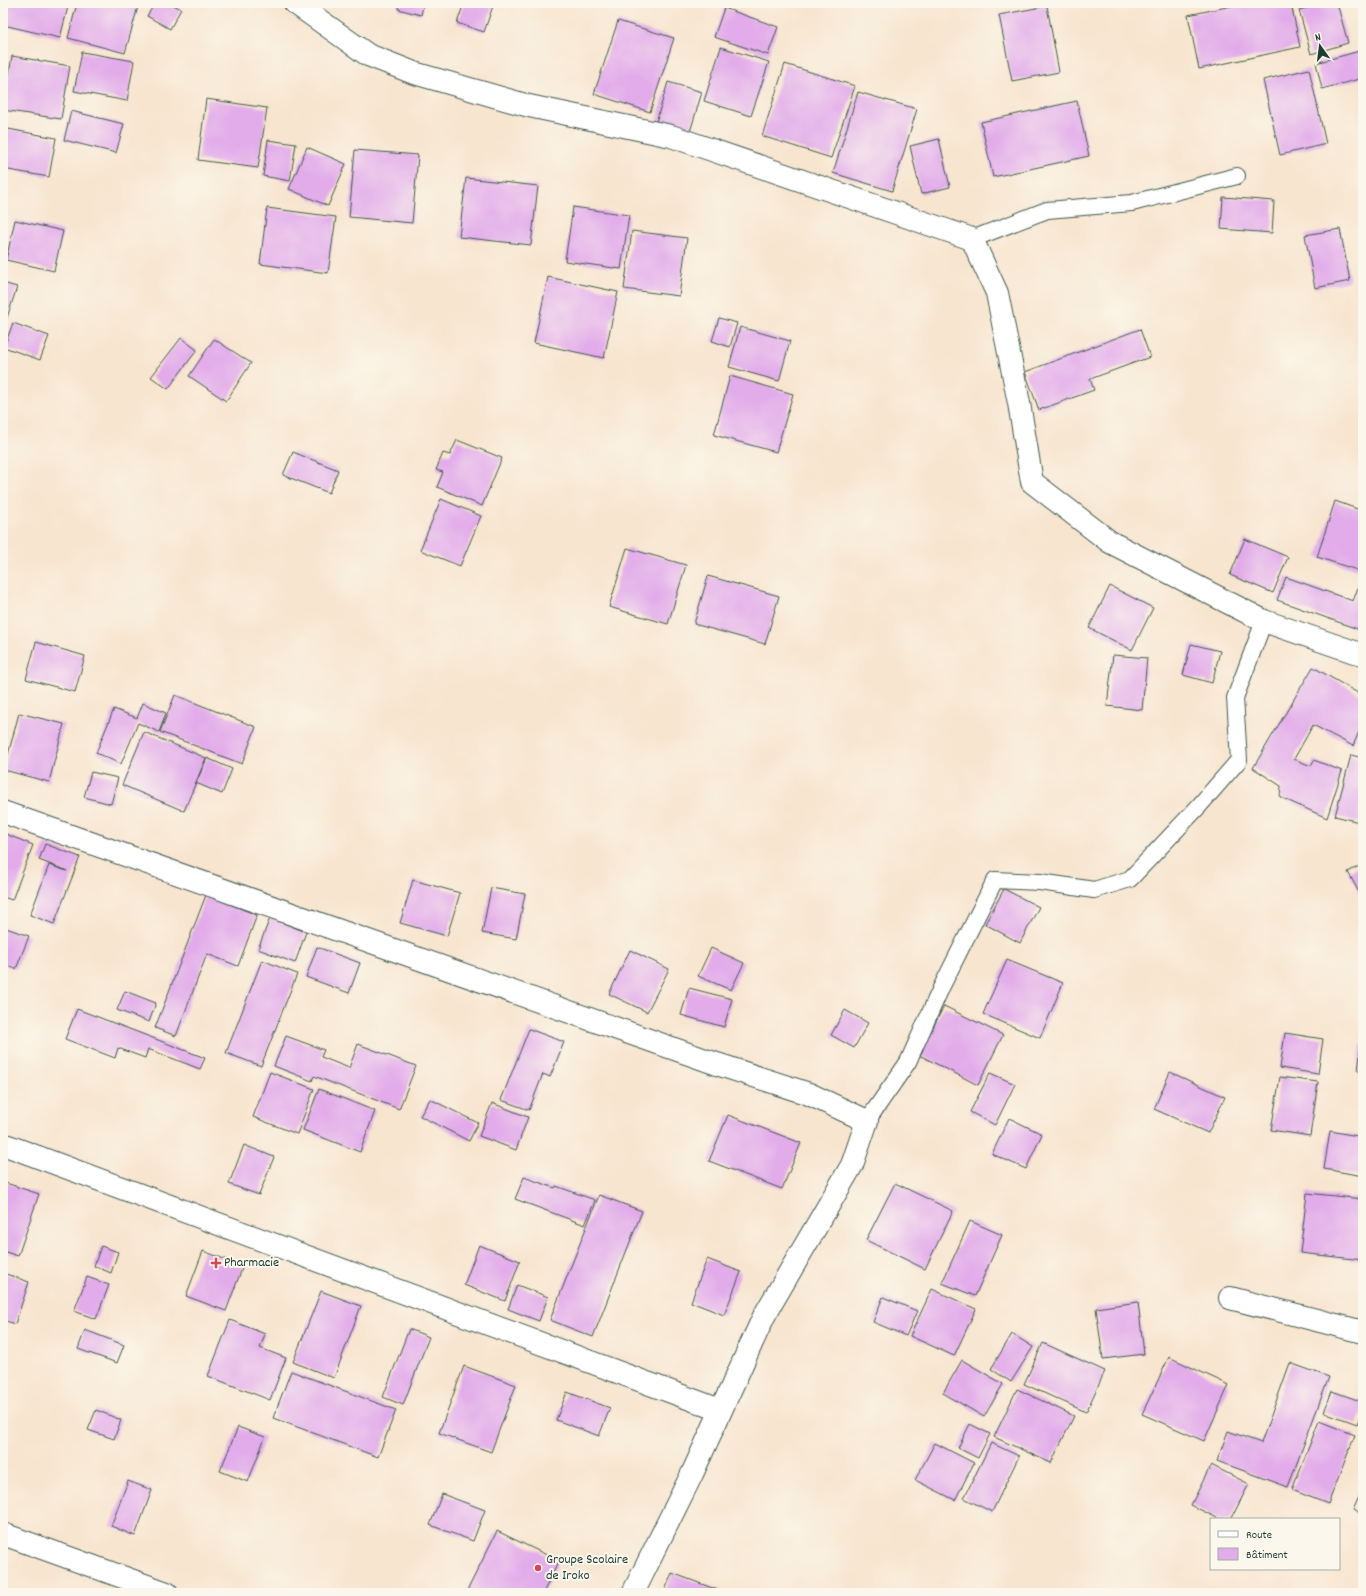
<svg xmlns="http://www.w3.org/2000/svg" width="1366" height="1596" font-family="Dekko,sans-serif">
	<rect width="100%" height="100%" fill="#fbf7ec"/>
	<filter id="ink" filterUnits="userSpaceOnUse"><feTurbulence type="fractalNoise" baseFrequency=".025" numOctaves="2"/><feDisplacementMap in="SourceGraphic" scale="8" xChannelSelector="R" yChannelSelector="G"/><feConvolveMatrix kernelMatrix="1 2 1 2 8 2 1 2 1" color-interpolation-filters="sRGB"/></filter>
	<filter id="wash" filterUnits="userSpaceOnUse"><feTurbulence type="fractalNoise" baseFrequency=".012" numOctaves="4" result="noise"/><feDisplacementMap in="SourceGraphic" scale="16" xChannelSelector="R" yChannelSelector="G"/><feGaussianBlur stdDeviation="0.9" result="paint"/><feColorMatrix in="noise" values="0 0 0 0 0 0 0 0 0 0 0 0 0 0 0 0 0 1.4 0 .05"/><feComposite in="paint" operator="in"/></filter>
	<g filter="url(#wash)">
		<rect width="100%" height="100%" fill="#f7e5cf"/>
		<g id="blocks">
			<!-- building -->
			<g fill="#e2acea">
				<path d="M3,3H69L60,38L3,25Z"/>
				<path d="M77,3H139L125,53L68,38Z"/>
				<path d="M155,3H170L181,9L170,29L147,16Z"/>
				<path d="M399,3H424L421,15L398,9Z"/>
				<path d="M464,3H494L484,32L457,23Z"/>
				<path d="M1246,3H1291L1300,47L1199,69L1188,15Z"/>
				<path d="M1325,3H1337L1348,43L1311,54L1299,10Z"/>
				<path d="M1047,6L1059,72L1012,81L999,15Z"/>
				<path d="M724,8L778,27L768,55L714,37Z"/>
				<path d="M618,21L674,38L650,112L594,94Z"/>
				<path d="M721,47L769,62L751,116L704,101Z"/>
				<path d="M1363,50V78L1322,89L1316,63Z"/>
				<path d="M82,52L134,61L127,101L74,91Z"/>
				<path d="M12,56L70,66L61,119L3,110Z"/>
				<path d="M785,64L855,86L831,158L762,136Z"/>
				<path d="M1309,69L1326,144L1280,155L1263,80Z"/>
				<path d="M668,82L702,92L690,132L656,122Z"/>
				<path d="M858,92L917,109L892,191L833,173Z"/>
				<path d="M206,99L267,108L258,168L198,160Z"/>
				<path d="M1077,101L1089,156L993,177L981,122Z"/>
				<path d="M71,111L124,124L116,153L64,140Z"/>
				<path d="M3,128L56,138L49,177L3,169Z"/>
				<path d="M939,139L950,187L921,194L910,146Z"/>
				<path d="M268,140L296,144L290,181L263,176Z"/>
				<path d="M307,147L346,164L328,206L289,189Z"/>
				<path d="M355,150L418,155L412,223L349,217Z"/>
				<path d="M466,178L538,186L531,245L459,237Z"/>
				<path d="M1223,197L1274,201L1272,233L1221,229Z"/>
				<path d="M573,207L629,215L621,269L565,261Z"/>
				<path d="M267,208L336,217L328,273L260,264Z"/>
				<path d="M15,220L63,231L54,271L6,260Z"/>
				<path d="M1340,229L1350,281L1315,288L1305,235Z"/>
				<path d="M632,231L687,238L679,296L624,289Z"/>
				<path d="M548,277L618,292L604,358L534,343Z"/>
				<path d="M3,283L17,287L3,330Z"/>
				<path d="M719,318L737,323L730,347L712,341Z"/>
				<path d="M13,323L49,336L40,360L4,347Z"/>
				<path d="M740,327L790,341L779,381L729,367Z"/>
				<path d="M1140,329L1150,357L1090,379L1094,390L1039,410L1025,372Z"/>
				<path d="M181,338L197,350L168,389L151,377Z"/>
				<path d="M214,339L251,363L226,401L189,376Z"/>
				<path d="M730,376L793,394L776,452L714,435Z"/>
				<path d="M457,440L502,458L482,506L437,487L443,472L436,470L443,453L450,455Z"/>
				<path d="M293,452L338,470L329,493L283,475Z"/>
				<path d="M441,499L481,516L460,566L420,550Z"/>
				<path d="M1335,501L1363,511V572L1317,557Z"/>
				<path d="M1245,539L1288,557L1273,593L1230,575Z"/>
				<path d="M627,548L686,565L668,624L609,607Z"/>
				<path d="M1363,574V631L1277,600L1286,577L1353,601Z"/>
				<path d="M708,576L779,596L765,644L694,624Z"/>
				<path d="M1110,586L1153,608L1132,650L1089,628Z"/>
				<path d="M36,642L85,656L75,692L26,679Z"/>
				<path d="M1191,644L1220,651L1212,683L1183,675Z"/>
				<path d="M1113,655L1147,658L1142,710L1107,706Z"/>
				<path d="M1313,667L1363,696V722L1353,746L1313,725L1294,759L1311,766L1314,760L1342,771L1327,818L1280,797L1281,786L1253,768Z"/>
				<path d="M175,695L256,727L242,764L160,732Z"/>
				<path d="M143,703L166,713L159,732L138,723L121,764L96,753L114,709L137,718Z"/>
				<path d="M19,713L64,724L49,782L4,770Z"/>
				<path d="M144,732L206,758L184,811L122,785Z"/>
				<path d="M1351,755L1363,758V823L1335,816Z"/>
				<path d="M207,758L232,769L222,794L196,783Z"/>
				<path d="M91,772L118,778L111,804L84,797Z"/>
				<path d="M3,833L33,845L12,900L3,897Z"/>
				<path d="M45,844L80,857L54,924L30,915L49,865L67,871L39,860Z"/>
				<path d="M1363,864V895L1361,896L1348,872Z"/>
				<path d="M413,880L460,893L447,936L400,923Z"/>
				<path d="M491,888L525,894L516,939L482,933Z"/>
				<path d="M1004,889L1039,907L1020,943L985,924Z"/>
				<path d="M206,895L257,915L238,966L207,954L176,1036L155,1028Z"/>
				<path d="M270,918L306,932L295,963L258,949Z"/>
				<path d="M3,927L29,936L16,969L3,964Z"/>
				<path d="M317,947L360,963L349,993L306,977Z"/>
				<path d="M711,948L744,963L731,990L698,976Z"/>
				<path d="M630,950L669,969L647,1012L609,994Z"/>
				<path d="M262,960L297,974L261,1066L226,1053Z"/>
				<path d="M1007,960L1063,983L1040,1038L983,1014Z"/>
				<path d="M689,988L732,999L724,1027L681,1015Z"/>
				<path d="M125,991L156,1003L149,1022L117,1010Z"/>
				<path d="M944,1006L1003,1035L978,1085L919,1055Z"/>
				<path d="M77,1009L205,1058L200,1069L148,1049L145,1058L118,1048L115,1058L65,1039Z"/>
				<path d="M845,1010L868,1023L854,1048L831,1035Z"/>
				<path d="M529,1029L564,1042L550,1077L543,1074L529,1110L501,1100Z"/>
				<path d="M1285,1033L1323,1039L1318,1074L1280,1068Z"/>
				<path d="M286,1036L324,1050L321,1057L349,1068L358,1044L416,1066L399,1109L314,1076L312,1081L274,1066Z"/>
				<path d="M1361,1045H1363V1071H1358Z"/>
				<path d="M270,1072L314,1089L297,1134L253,1117Z"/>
				<path d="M1170,1072L1225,1097L1208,1133L1154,1109Z"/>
				<path d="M990,1073L1015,1084L995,1125L970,1112Z"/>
				<path d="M1280,1077L1318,1082L1310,1136L1271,1130Z"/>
				<path d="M319,1089L375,1111L360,1152L303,1130Z"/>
				<path d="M430,1099L478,1123L469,1141L420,1116Z"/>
				<path d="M492,1103L528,1117L516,1150L479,1136Z"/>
				<path d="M728,1115L801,1143L782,1189L709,1161Z"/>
				<path d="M1009,1118L1042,1134L1026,1169L992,1154Z"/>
				<path d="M1330,1131L1363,1137V1176L1324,1169Z"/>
				<path d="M244,1145L274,1157L259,1195L229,1184Z"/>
				<path d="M524,1177L555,1188L556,1186L595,1200L585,1225L515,1199Z"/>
				<path d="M3,1182L39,1194L18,1256L3,1251Z"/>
				<path d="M895,1183L953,1211L925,1269L866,1240Z"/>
				<path d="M1307,1193L1363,1199V1260L1300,1253Z"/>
				<path d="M599,1195L642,1211L593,1337L550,1320Z"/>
				<path d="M970,1221L1002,1235L975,1296L942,1283Z"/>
				<path d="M479,1245L520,1261L505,1301L464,1285Z"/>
				<path d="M101,1246L118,1252L111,1273L94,1266Z"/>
				<path d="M203,1251L243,1266L226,1311L186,1296Z"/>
				<path d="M707,1259L741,1272L724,1315L691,1302Z"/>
				<path d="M3,1273L29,1282L15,1324L3,1320Z"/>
				<path d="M87,1277L109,1285L96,1319L74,1311Z"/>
				<path d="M517,1285L548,1297L539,1321L508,1309Z"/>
				<path d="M932,1289L976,1309L954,1356L910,1336Z"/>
				<path d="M321,1291L361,1306L334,1378L293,1362Z"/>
				<path d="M883,1297L917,1311L906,1336L873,1322Z"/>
				<path d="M1138,1302L1144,1354L1103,1359L1096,1308Z"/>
				<path d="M230,1320L265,1334L260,1348L286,1358L270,1400L208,1376Z"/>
				<path d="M409,1329L429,1337L403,1405L383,1397Z"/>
				<path d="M85,1330L124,1345L117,1363L78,1349Z"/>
				<path d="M1012,1334L1033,1347L1011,1382L991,1369Z"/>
				<path d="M1043,1343L1105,1371L1086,1412L1024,1384Z"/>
				<path d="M1169,1357L1229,1385L1204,1441L1142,1414Z"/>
				<path d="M962,1360L1003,1384L984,1417L943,1393Z"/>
				<path d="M1290,1363L1329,1377L1288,1487L1217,1461L1228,1431L1261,1443Z"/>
				<path d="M464,1366L516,1385L491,1452L439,1433Z"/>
				<path d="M291,1371L396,1410L378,1457L273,1418Z"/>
				<path d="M1017,1389L1074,1416L1051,1463L994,1437Z"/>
				<path d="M1332,1391L1363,1402V1409L1357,1424L1324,1412Z"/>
				<path d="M567,1392L610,1408L599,1436L556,1420Z"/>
				<path d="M96,1410L121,1420L114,1439L88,1430Z"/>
				<path d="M1319,1421L1355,1435L1328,1504L1292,1490Z"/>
				<path d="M970,1424L990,1434L978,1458L958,1448Z"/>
				<path d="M238,1427L265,1437L248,1482L220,1471Z"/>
				<path d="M935,1443L974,1463L955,1500L915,1480Z"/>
				<path d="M991,1443L1019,1456L992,1512L964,1498Z"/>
				<path d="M1211,1465L1249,1484L1231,1519H1219L1191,1505Z"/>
				<path d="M128,1481L152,1490L135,1536L111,1526Z"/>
				<path d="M1363,1488V1514L1353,1510Z"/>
				<path d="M442,1494L485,1510L473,1541L430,1525Z"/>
				<path d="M497,1531L559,1561L543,1593H466Z"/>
				<path d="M672,1573L726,1593H664Z"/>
			</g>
		</g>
	</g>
	<g filter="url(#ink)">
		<use href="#blocks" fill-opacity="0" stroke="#3f564b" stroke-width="1"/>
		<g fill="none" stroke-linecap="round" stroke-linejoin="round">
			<!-- service casing -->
			<g stroke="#3f564b" stroke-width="18">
				<g id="service">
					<path d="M972,239L1047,210L1132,203L1237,176"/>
					<path d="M867,1121L908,1062L941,988L995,880L1040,882L1094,890L1130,879L1199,806L1239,760L1235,698L1264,621"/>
				</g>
			</g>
			<!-- minor casing -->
			<g stroke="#3f564b" stroke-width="24">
				<g id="minor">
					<path d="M295,3L368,55L414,73L529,106L671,136L972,239L997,293L1019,403L1032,482L1110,542L1264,621L1363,655"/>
					<path d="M3,812L717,1064L809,1094L867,1121L852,1165L764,1316L692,1474L633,1593"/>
					<path d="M3,1144L720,1410"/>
					<path d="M1230,1298L1363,1332"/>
					<path d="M3,1534L167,1593"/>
				</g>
			</g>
			<!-- service -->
			<use href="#service" stroke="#fff" stroke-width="16"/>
			<!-- minor -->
			<use href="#minor" stroke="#fff" stroke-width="22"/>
		</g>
	</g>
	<!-- markers -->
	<g fill="#d1495b" stroke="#fbf7ec" stroke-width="1.5">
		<path d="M214 1257h4v4h4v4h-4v4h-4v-4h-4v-4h4z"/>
		<circle cx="538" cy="1568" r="4"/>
	</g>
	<g text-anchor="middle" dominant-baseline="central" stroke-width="4" stroke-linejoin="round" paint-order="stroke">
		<!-- poi labels -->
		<g font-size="14" fill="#1f3d34" stroke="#fbf7ec" text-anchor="start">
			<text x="224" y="1263">Pharmacie</text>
			<text x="546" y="1560">Groupe Scolaire<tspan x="546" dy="16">de Iroko</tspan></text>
		</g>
	</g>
	<!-- margin -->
	<rect width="1366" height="1596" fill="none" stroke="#fbf7ec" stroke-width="16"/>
	<!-- legend -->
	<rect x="1210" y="1518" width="130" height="52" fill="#fbf7ec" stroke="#a3ada2"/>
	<rect x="1218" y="1531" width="20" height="6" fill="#ffffff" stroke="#a3ada2"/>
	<text x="1246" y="1538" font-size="12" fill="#1f3d34">Route</text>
	<rect x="1218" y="1548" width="20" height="12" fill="#e2acea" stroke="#a3ada2"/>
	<text x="1246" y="1558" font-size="12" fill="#1f3d34">Bâtiment</text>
	<!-- north arrow -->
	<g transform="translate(1320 46) rotate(346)" stroke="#fbf7ec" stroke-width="3" paint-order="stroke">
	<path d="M0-3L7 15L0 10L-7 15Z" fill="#1f3d34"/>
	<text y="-6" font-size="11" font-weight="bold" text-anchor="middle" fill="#1f3d34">N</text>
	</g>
</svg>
